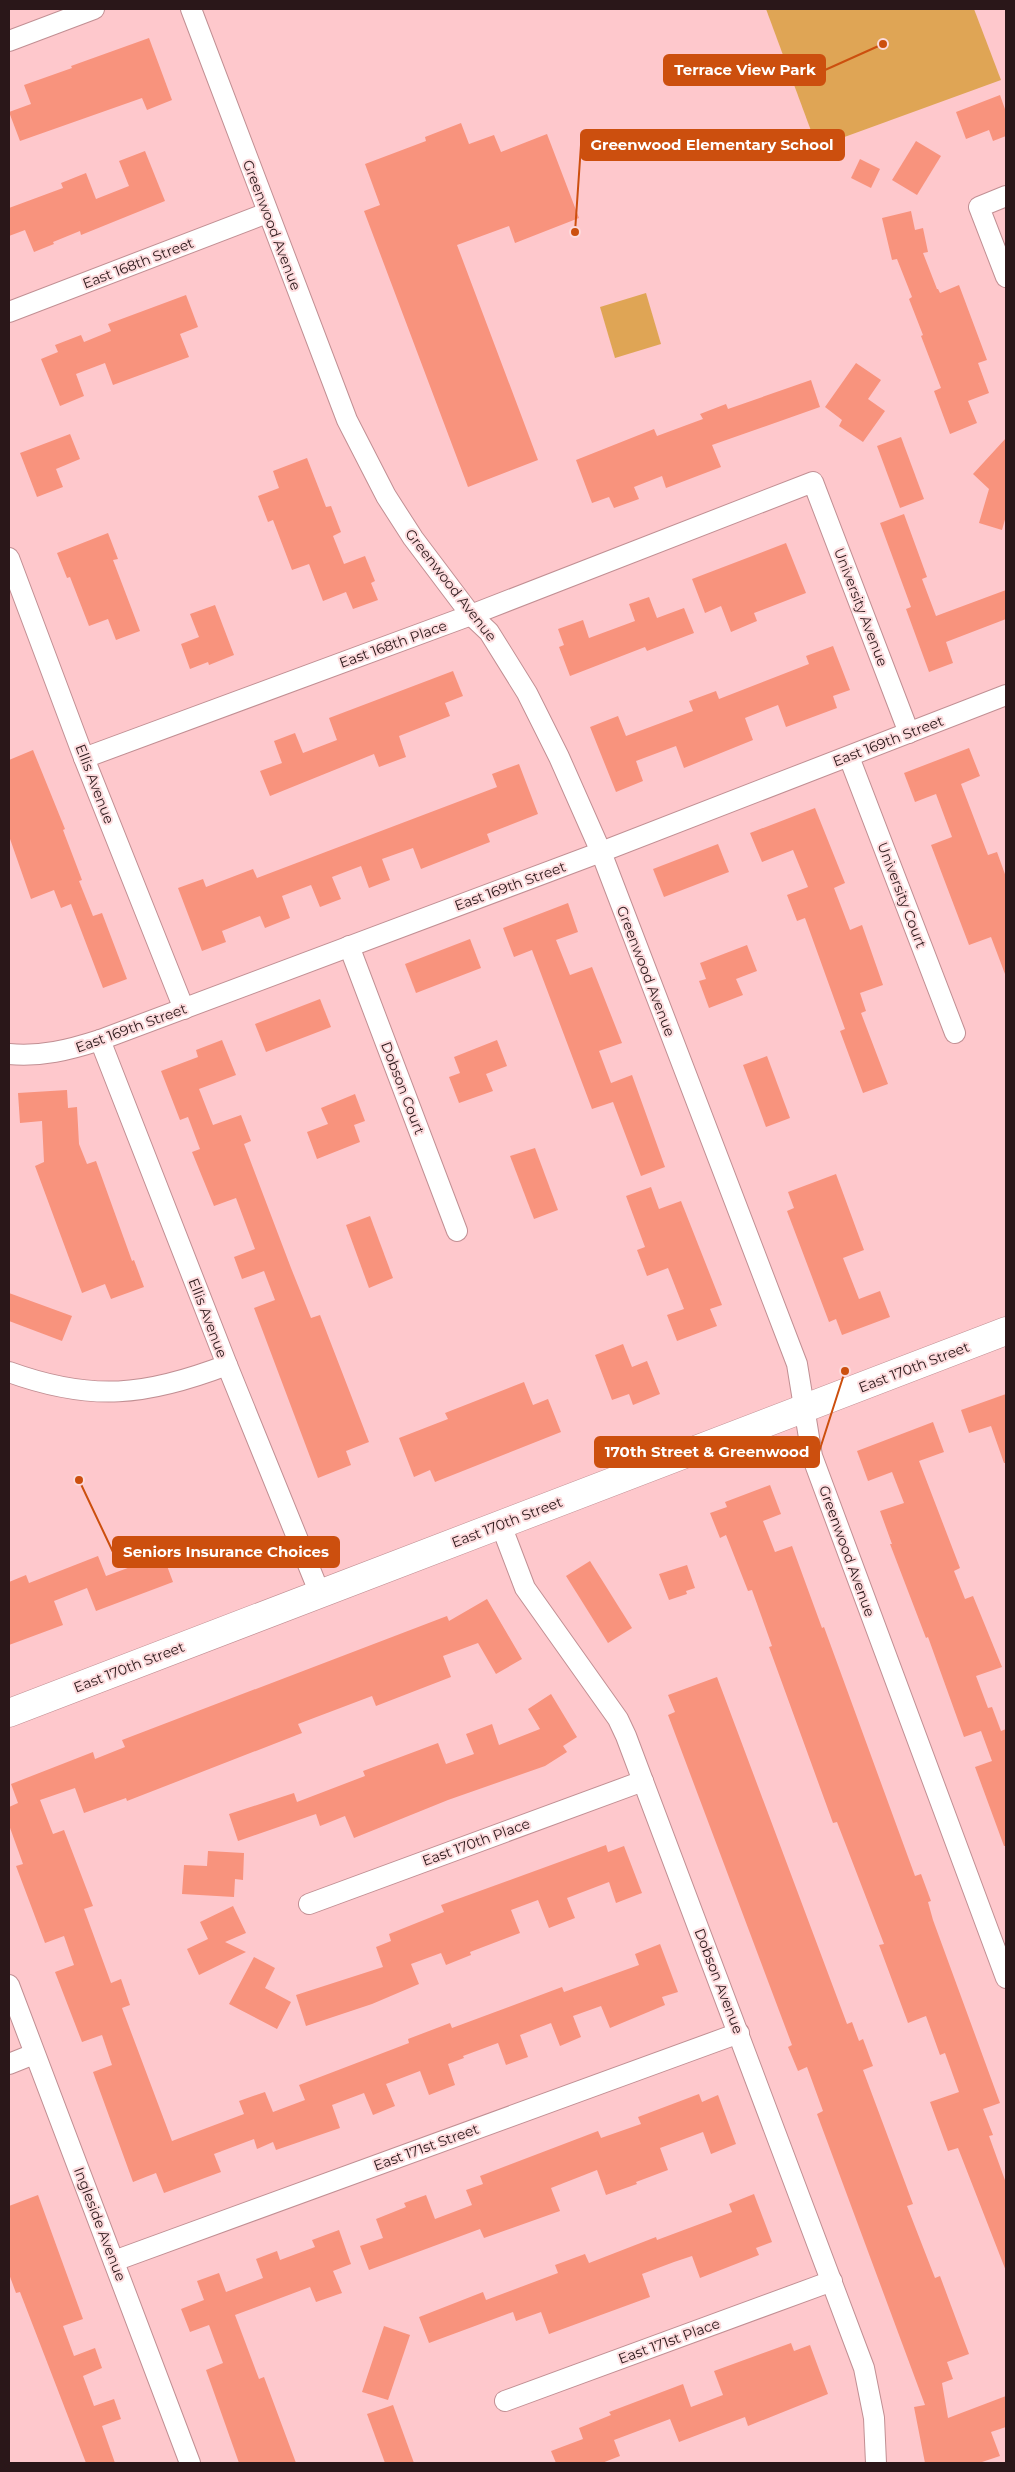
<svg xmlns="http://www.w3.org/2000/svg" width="1015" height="2472" font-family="Montserrat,sans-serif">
	<rect width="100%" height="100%" fill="#fec8cc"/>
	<!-- green -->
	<g fill="#dfa555">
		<path d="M766,9H974L1001,80L817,147Z"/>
		<path d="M646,293L661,344L615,358L600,307Z"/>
	</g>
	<!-- building -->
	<g fill="#f8937d">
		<path d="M149,38L172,100L147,110L142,98L20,141L9,112L31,104L24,85L72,68L71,66Z"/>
		<path d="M1000,95L1006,112V136L993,141L989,130L966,139L956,112Z"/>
		<path d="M461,123L469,144L494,135L501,152L547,134L579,218L515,243L509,226L457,245L538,460L468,487L364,211L380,205L365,164L426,141L425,137Z"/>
		<path d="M916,141L941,156L917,195L892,180Z"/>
		<path d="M145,151L165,201L81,235L80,231L53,242L54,244L34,252L25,230L9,236V208L63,188L61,183L86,173L96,199L129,186L119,161Z"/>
		<path d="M860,159L880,169L871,188L851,178Z"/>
		<path d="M911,211L915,230L923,228L928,252L923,253L937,289H938L940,293L959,285L987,360L978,363L989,393L968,401L977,423L950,434L934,391L941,388L921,336L923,335L909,299L912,297L897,259L892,260L882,218Z"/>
		<path d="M186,295L198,327L180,334L189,357L113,385L105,363L76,374L84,396L60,406L41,359L58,352L55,345L81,335L84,342L111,331L108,324Z"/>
		<path d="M856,363L881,380L868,399L885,411L863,442L839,426L842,420L825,407Z"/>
		<path d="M811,380L820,407L712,445L721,467L666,488L662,476L634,487L639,499L614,508L609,497L592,503L576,460L654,429L657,436L703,419L700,414L726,404L728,409Z"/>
		<path d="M70,434L80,459L56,469L63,487L37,497L20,453Z"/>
		<path d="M901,437L924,499L900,508L877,446Z"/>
		<path d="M1006,438V516L1002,530L979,523L989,489L973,474Z"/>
		<path d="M307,458L326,507L331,506L341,532L333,536L344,564L365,556L375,581L371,583L378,600L353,609L346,592L323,601L309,564L292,570L273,520L268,522L258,496L279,488L273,471Z"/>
		<path d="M904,514L927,577L922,579L936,616L1006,590V619L946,642L953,663L929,672L906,609L911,607L880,523Z"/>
		<path d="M108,533L118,559L113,560L140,631L116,640L108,619L89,626L70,577L67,578L57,553Z"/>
		<path d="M786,543L806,593L754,613L757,621L731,632L721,606L705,613L692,579Z"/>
		<path d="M649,597L657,618L684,608L694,633L647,651L645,647L570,676L559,647L564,645L558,629L583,620L589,638L635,621L629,604Z"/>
		<path d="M215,605L234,655L209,665L208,662L190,669L181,644L199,637L190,614Z"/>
		<path d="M833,646L850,690L833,696L837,708L786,727L778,705L745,718L753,740L684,768L676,746L636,761L643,781L616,792L590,727L618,716L626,736L693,711L689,701L716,691L719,699L809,664L806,656Z"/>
		<path d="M453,671L463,696L445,703L450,716L399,736L406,757L379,767L374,754L270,796L260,771L282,763L274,741L295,733L303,753L337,740L329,718Z"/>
		<path d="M969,748L980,776L961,784L988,855L997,852L1006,877L1005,974L991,937L969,945L931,845L952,837L936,794L915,802L904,773Z"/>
		<path d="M33,750L65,829L63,830L82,880L79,881L93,916L102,913L127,979L103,988L71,904L61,908L54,890L31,899L9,836V760Z"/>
		<path d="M519,764L538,814L487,834L490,842L421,869L413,848L382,859L390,880L369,888L361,866L332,877L341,899L320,907L311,885L282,896L290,918L265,928L260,916L222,931L226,942L202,951L178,888L203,879L206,887L253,869L257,878L497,787L492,774Z"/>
		<path d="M815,808L845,883L834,888L850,930L862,925L883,985L860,993L866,1011L861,1013L888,1084L863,1093L840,1031L845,1029L805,918L797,921L787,895L808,887L793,850L762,862L750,833Z"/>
		<path d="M718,844L729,872L664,897L653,869Z"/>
		<path d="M568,903L578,932L556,940L570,975L592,967L622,1043L599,1051L611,1083L632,1075L665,1167L641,1176L613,1102L592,1109L532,950L514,957L503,928Z"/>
		<path d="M470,939L481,968L416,993L405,964Z"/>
		<path d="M747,945L757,971L736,979L743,995L709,1008L699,981L706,979L700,963Z"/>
		<path d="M320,999L331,1027L266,1052L255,1024Z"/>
		<path d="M222,1040L236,1075L199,1089L213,1125L241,1115L251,1141L244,1144L291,1268L311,1318L320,1315L369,1442L346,1451L351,1465L318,1478L254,1308L275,1300L264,1271L242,1279L234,1257L255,1249L236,1198L214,1206L192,1152L200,1149L188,1117L180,1120L161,1071L198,1057L196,1050Z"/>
		<path d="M497,1040L507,1066L486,1074L493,1091L459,1103L449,1077L460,1073L454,1057Z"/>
		<path d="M767,1056L790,1118L766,1127L743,1065Z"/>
		<path d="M67,1090L68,1108L77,1107L79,1144L87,1164L96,1161L132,1261L134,1260L144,1287L111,1299L105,1284L82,1293L35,1166L44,1162L42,1121L20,1123L18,1093Z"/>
		<path d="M355,1094L365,1121L354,1125L360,1142L317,1159L307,1132L328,1124L321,1108Z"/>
		<path d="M535,1148L558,1210L534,1219L510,1156Z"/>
		<path d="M836,1174L864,1250L843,1258L859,1299L880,1291L890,1317L842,1335L836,1319L829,1322L787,1211L794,1208L788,1192Z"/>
		<path d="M651,1187L659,1209L681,1201L722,1305L710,1309L717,1326L677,1341L667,1315L684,1309L668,1268L647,1276L637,1250L645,1247L626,1196Z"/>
		<path d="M370,1216L393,1278L369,1288L346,1225Z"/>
		<path d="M9,1293L72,1316L62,1341L9,1321Z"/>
		<path d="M623,1344L632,1367L647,1361L660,1394L633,1405L629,1394L612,1400L595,1355Z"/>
		<path d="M524,1382L533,1405L548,1399L561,1432L435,1482L430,1470L414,1477L399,1438L448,1419L445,1413Z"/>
		<path d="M1006,1394V1463H1004L991,1426L969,1433L961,1410Z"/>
		<path d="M933,1422L944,1452L919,1461L960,1568L954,1571L965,1599L973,1596L1002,1667L976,1676L988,1708L992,1707L1001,1731L1006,1729V1846H1004L975,1767L992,1761L981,1731L964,1737L928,1637L926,1638L890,1544H892L880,1511L904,1503L892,1472L868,1481L857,1451Z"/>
		<path d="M770,1485L781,1514L763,1521L775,1552L792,1546L822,1628L824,1627L915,1876L921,1874L931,1901L928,1902L933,1920L1000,2103L983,2109L993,2135L989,2136L1006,2183V2271L958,2148L948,2151L930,2102L959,2092L945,2053L940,2055L926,2016L908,2023L879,1945L884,1944L837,1822L833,1823L769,1647L772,1646L752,1590L748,1591L726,1535L720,1538L710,1513L727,1507L725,1502Z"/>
		<path d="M163,1555L173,1582L96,1611L87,1588L54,1601L63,1625L9,1645V1582L26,1575L29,1583L98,1556L106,1576Z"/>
		<path d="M590,1561L632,1628L608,1643L566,1576Z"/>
		<path d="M687,1565L695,1588L686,1591L687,1594L669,1600L659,1574Z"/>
		<path d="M487,1599L522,1659L496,1674L478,1643L443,1656L451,1677L376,1706L372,1696L298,1724L302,1733L127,1801L126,1798L84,1813L75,1788L40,1800L53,1834L64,1830L93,1906L84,1909L111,1983L121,1979L130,2005L122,2008L172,2141L244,2114L239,2101L265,2092L273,2112L305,2100L299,2085L409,2043L408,2039L450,2023L452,2028L562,1987L564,1992L639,1965L635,1954L660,1944L678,1992L662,1997L665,2005L610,2028L601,2006L573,2016L581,2037L560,2046L551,2023L520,2035L528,2057L506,2065L498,2043L463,2056L464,2058L448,2064L455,2085L429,2095L420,2071L386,2084L395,2106L373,2115L364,2093L332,2105L340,2128L276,2150L273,2142L257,2149L254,2139L214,2154L221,2172L164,2193L156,2173L133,2182L93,2072L112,2065L102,2035L82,2042L55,1972L74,1965L64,1936L45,1943L16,1866L23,1864L9,1825V1807L18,1803L11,1784L93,1752L95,1759L125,1747L122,1740L447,1616L449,1621Z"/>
		<path d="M717,1677L847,2024L852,2022L859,2041L863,2039L873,2066L863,2070L913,2204L907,2206L935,2278L940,2276L969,2354L947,2362L953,2379L942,2383L948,2418L1006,2396V2427L991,2432L1000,2456L979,2463H925L914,2407L925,2405L817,2114L823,2111L807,2067L798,2071L788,2047L792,2045L668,1715L675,1712L668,1695Z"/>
		<path d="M551,1694L577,1737L563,1746L567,1752L545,1766L448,1800L354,1838L345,1816L320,1826L316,1814L238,1841L229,1814L294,1793L297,1802L365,1776L363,1771L438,1743L446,1764L474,1754L466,1734L492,1724L499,1745L540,1729L528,1709Z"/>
		<path d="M606,1845L608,1852L624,1846L642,1893L616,1903L609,1882L567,1898L575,1918L549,1928L538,1900L511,1910L520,1933L470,1952L471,1955L446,1965L441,1953L411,1964L419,1984L372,2004L306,2026L296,1995L383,1967L376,1947L391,1941L389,1934L444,1912L441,1905Z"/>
		<path d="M208,1851L244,1853L243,1880L235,1879L234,1897L182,1894L184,1865L207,1866Z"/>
		<path d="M233,1906L246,1933L225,1942L246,1952L199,1975L187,1949L208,1939L200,1922Z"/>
		<path d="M254,1957L275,1968L265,1988L291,2002L277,2029L229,2004Z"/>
		<path d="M699,2094L702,2102L718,2095L736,2144L711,2154L703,2132L660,2148L668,2170L636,2182L637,2184L606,2195L597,2170L551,2188L560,2211L484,2238L480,2229L369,2270L360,2246L383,2238L376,2219L406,2207L404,2203L426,2195L435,2219L472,2205L466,2190L483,2184L480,2176L598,2131L601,2138L641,2124L638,2117Z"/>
		<path d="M754,2194L772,2242L756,2248L759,2255L700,2278L692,2256L674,2262L642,2274L650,2297L549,2334L541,2312L516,2321L513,2312L429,2343L419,2317L483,2292L486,2300L558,2273L555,2265L585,2254L589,2263L656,2237L657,2240L732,2212L729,2204Z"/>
		<path d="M38,2195L83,2319L63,2326L74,2356L95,2348L102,2368L83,2376L94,2406L114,2399L121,2419L102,2426L115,2463H86L20,2292L16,2293L9,2274V2206Z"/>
		<path d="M339,2230L351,2264L333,2271L342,2293L316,2302L310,2287L235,2315L259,2379L264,2377L296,2463H239L206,2370L223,2363L209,2325L190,2332L181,2309L204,2300L197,2281L219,2273L226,2292L263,2278L256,2259L277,2251L280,2260L315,2247L312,2240Z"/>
		<path d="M384,2326L410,2335L388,2400L362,2392Z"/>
		<path d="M791,2343L794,2351L810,2345L828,2394L748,2426L745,2417L679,2442L670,2419L614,2440L620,2456L602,2463H556L551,2451L583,2439L579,2428L611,2415L609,2412L683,2384L691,2407L723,2395L714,2371Z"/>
		<path d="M393,2405L414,2463H385L367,2414Z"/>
	</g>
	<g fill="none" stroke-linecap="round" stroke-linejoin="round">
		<!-- street casing -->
		<g stroke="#c18f93" stroke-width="22">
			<g id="street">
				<path d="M191,9L347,420L386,496L413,538L471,615L489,632L527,693L559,757L601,852L797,1364L812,1456L1006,1978"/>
				<path d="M9,41L94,9"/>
				<path d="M1006,196L979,207L1006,277"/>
				<path d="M9,312L267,213"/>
				<path d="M9,558L84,758L184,1009"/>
				<path d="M849,757L955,1033"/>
				<path d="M84,758L471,615L813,482L909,733"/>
				<path d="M349,946L457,1231"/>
				<path d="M100,1040L227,1365L320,1594"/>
				<path d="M9,1054C41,1057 69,1050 100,1040L601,852L1006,695"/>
				<path d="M9,1372C92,1402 146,1396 227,1365"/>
				<path d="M501,1525L525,1588L618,1719L626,1736L864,2368L874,2418L876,2463"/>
				<path d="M309,1904L643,1781"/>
				<path d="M9,1985L190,2463"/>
				<path d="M9,2064L34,2054"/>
				<path d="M114,2261L739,2033"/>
				<path d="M505,2401L832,2281"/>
			</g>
		</g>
		<!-- secondary casing -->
		<g stroke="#c18f93" stroke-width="29">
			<path id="secondary" d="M9,1713L1006,1331"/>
		</g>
		<!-- street -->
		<use href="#street" stroke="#fff" stroke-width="20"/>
		<!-- secondary -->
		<use href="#secondary" stroke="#fff" stroke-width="28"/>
	</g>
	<g text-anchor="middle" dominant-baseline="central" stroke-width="4" stroke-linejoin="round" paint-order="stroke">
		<!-- street labels -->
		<g font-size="14" fill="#2a1719" stroke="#fddbdd">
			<text transform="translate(272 225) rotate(69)">Greenwood Avenue</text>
			<text transform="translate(138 263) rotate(-21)">East 168th Street</text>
			<text transform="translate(451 585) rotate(52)">Greenwood Avenue</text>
			<text transform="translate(861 607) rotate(69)">University Avenue</text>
			<text transform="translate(393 644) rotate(-20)">East 168th Place</text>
			<text transform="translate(888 741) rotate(-21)">East 169th Street</text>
			<text transform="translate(95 784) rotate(69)">Ellis Avenue</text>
			<text transform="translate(510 886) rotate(-20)">East 169th Street</text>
			<text transform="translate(902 895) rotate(69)">University Court</text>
			<text transform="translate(646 971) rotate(69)">Greenwood Avenue</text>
			<text transform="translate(131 1028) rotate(-20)">East 169th Street</text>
			<text transform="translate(403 1088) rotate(69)">Dobson Court</text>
			<text transform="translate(208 1318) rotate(69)">Ellis Avenue</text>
			<text transform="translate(914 1367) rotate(-21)">East 170th Street</text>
			<text transform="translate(507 1522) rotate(-21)">East 170th Street</text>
			<text transform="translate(847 1551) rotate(70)">Greenwood Avenue</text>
			<text transform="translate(129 1667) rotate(-21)">East 170th Street</text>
			<text transform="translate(476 1842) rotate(-20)">East 170th Place</text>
			<text transform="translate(719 1981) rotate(69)">Dobson Avenue</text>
			<text transform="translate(426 2147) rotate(-20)">East 171st Street</text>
			<text transform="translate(100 2224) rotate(69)">Ingleside Avenue</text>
			<text transform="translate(669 2341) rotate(-20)">East 171st Place</text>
		</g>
	</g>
	<!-- callouts -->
	<path fill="none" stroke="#cc4f0e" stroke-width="2" d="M883 44L825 70M575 232L581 145M845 1371L819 1452M79 1480L113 1552"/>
	<g fill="#cc4f0e" stroke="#fddbdd" stroke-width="2">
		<circle cx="883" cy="44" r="5"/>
		<circle cx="575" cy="232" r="5"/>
		<circle cx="845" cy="1371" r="5"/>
		<circle cx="79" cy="1480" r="5"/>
	</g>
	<g fill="#cc4f0e" stroke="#cc4f0e" stroke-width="2">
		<rect x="664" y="55" width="161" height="30" rx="5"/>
		<rect x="581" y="130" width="263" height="30" rx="5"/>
		<rect x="595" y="1437" width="224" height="30" rx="5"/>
		<rect x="113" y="1537" width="226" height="30" rx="5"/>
	</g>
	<g font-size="15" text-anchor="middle" font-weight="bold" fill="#fff">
		<text x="745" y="75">Terrace View Park</text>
		<text x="712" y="150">Greenwood Elementary School</text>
		<text x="707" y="1457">170th Street &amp; Greenwood</text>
		<text x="226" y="1557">Seniors Insurance Choices</text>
	</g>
	<!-- border -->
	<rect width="1015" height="2472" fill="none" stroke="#2a1719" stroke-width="20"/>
</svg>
